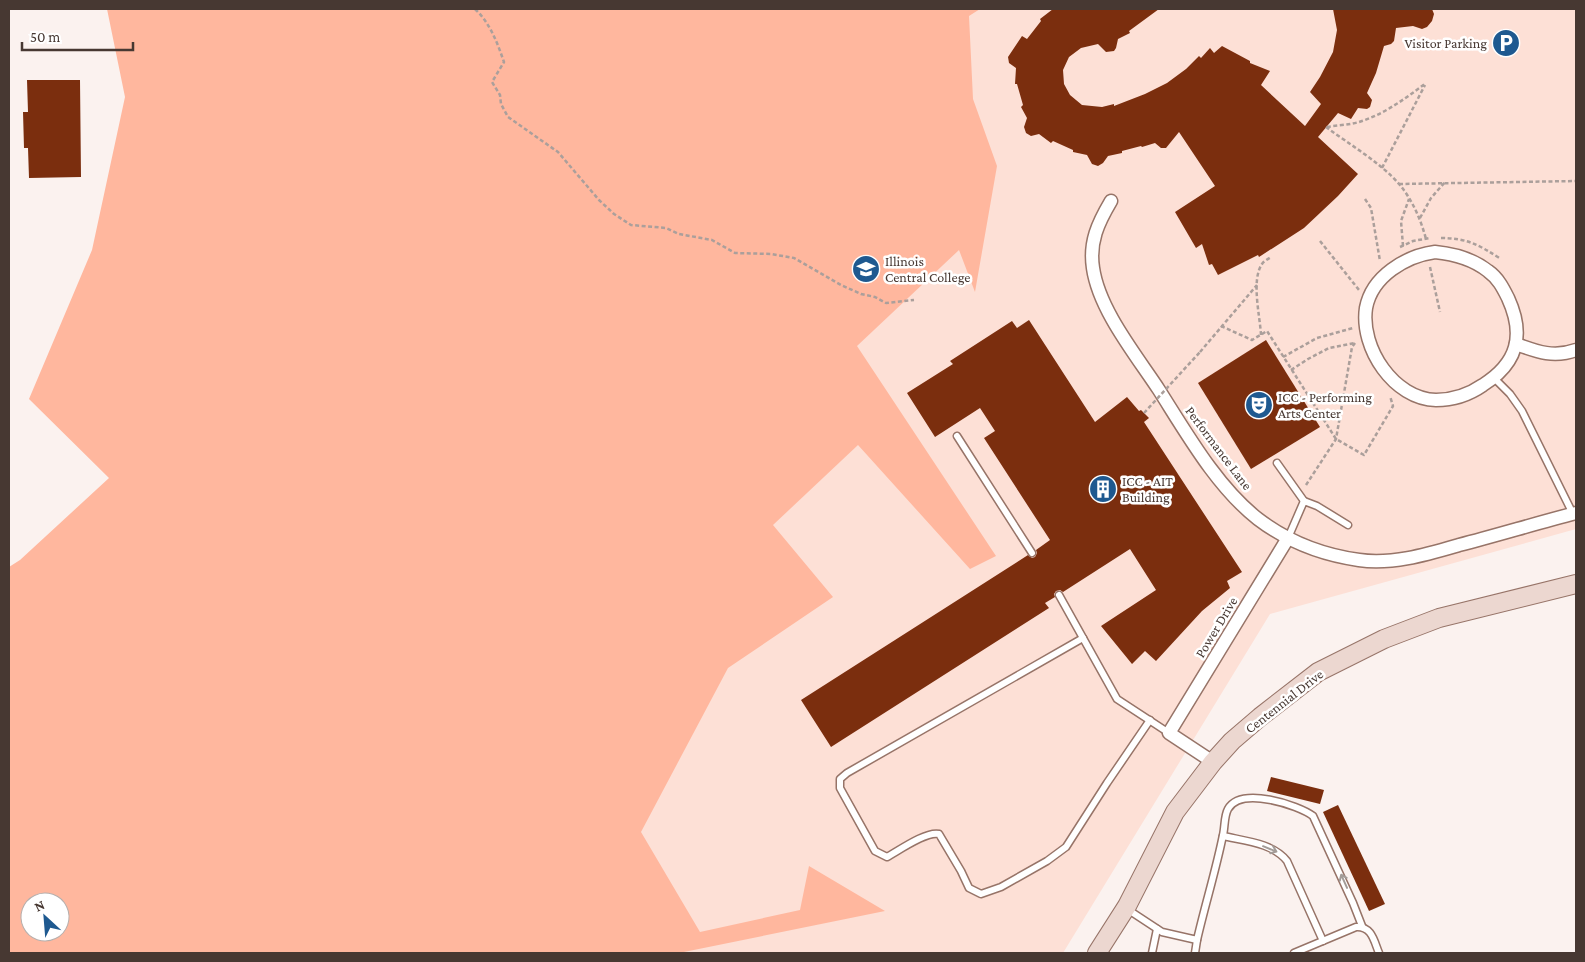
<svg xmlns="http://www.w3.org/2000/svg" width="1585" height="962" font-family="'Crimson Pro',serif">
	<rect width="100%" height="100%" fill="#fbf2ef"/>
	<!-- built -->
	<path fill="#fde0d6" d="M140,9H1576V529L1270,614L1063,953H196Z"/>
	<!-- green -->
	<path fill="#ffb79e" fill-rule="evenodd" d="M107,9H980L969,16L973,99L997,166L975,292L959,250L857,346L996,556L970,569L858,445L773,525L833,597L728,668L641,832L700,932L800,910L809,866L885,911L679,953H9V567L20,560L109,478L29,399L92,250L125,97ZM30,902H60V932H30Z"/>
	<!-- building -->
	<g fill="#7b2e0e">
		<path d="M1053,9H1159L1129,31L1130,33L1118,39L1116,48L1114,51L1106,52L1098,44L1081,48L1069,57L1063,70L1064,84L1070,95L1082,105L1102,107L1114,104V106L1145,94L1167,83L1186,69L1199,56L1201,58L1210,48L1214,53L1222,46L1250,61V63L1270,71L1261,85L1305,126L1321,104L1310,92L1320,77L1333,52L1337,30L1333,9H1432L1434,14L1432,21L1427,27L1422,29L1413,26L1396,28L1394,41L1391,44L1384,46L1376,73L1367,93L1372,100L1370,107L1367,109L1358,108L1351,119L1338,113L1318,137L1358,174L1338,196L1304,228L1259,257L1258,255L1218,275L1212,264L1209,265L1202,244L1196,248L1175,212L1215,186L1179,132L1166,148H1161L1155,143L1142,147L1141,146L1122,151V153L1108,156L1103,163L1098,166L1092,164L1087,155L1073,152V150L1053,141L1051,143L1039,134L1031,136L1026,133L1024,127L1027,118L1021,107L1023,105L1017,84H1015L1016,68L1009,63L1008,57L1022,36L1027,39L1041,21L1040,19Z"/>
		<path d="M27,80H80L81,177L29,178L28,148H24L23,112H28Z"/>
		<path d="M1029,320L1095,422L1127,397L1139,411L1141,410L1149,418L1144,422L1242,572L1227,581L1230,588L1202,611L1156,661L1145,651L1132,664L1101,626L1156,590L1130,549L1063,592L1060,590L1056,591L1054,594L1055,597L1045,603L1049,608L831,747L801,700L1028,555L1032,558L1035,557L1037,553L1036,550L1050,540L984,438L995,431L980,408L935,437L907,393L953,364L950,361L1012,321L1017,328Z"/>
		<path d="M1266,340L1320,427L1251,469L1198,383Z"/>
		<path d="M1271,777L1324,790L1320,804L1267,791Z"/>
		<path d="M1338,805L1385,904L1369,911L1323,812Z"/>
	</g>
	<g fill="none" stroke-linecap="round" stroke-linejoin="round">
		<!-- service casing -->
		<g stroke="#977468" stroke-width="9">
			<g id="service">
				<path d="M1494,378L1510,394L1522,411L1573,514"/>
				<path d="M957,436L1032,553"/>
				<path d="M1277,463L1304,501"/>
				<path d="M1288,538L1304,501L1317,506L1348,525"/>
				<path d="M1059,595L1117,699L1169,733"/>
				<path d="M1083,638L847,773L840,779V788L875,851L887,857C898,851 926,831 939,834L961,871L969,888L981,894L1001,887L1047,861L1066,847L1107,783L1150,720"/>
				<path d="M1223,836C1245,841 1273,843 1287,861L1323,941"/>
				<path d="M1127,909L1162,932L1197,940C1205,905 1216,870 1223,835C1225,827 1224,816 1228,809C1241,786 1298,805 1313,816L1353,903L1362,926"/>
				<path d="M1152,953L1157,929"/>
				<path d="M1195,953L1197,940"/>
				<path d="M1294,953L1356,927C1372,926 1374,941 1379,953"/>
			</g>
		</g>
		<!-- minor casing -->
		<g stroke="#977468" stroke-width="15">
			<g id="minor">
				<path d="M1111,201C1098,223 1089,242 1093,268C1099,310 1136,355 1159,390C1187,434 1217,487 1258,519C1287,541 1323,555 1359,560C1392,565 1428,554 1459,545C1498,535 1537,523 1576,513"/>
				<path d="M1435,252C1455,254 1473,259 1488,271C1498,278 1503,288 1508,298C1525,335 1518,363 1483,385C1470,394 1453,400 1436,400C1394,399 1360,348 1366,308C1372,276 1406,256 1435,252Z"/>
				<path d="M1516,344C1538,352 1554,358 1576,350"/>
				<path d="M1213,762L1169,733L1288,538"/>
			</g>
		</g>
		<!-- secondary casing -->
		<g stroke="#977468" stroke-width="20">
			<path id="secondary" d="M1097,953L1127,906L1175,812L1213,762L1232,741L1260,717L1318,672L1384,639L1439,618L1576,584"/>
		</g>
		<!-- path -->
		<g stroke="#ab9f9b" stroke-width="2.5" stroke-dasharray="4 2.5" stroke-linecap="butt">
			<path d="M475,9C490,23 497,42 504,62L492,82L500,95L501,104L508,117L558,152L599,200L614,214L631,225L666,228L679,234L712,240L735,253L771,254L794,258L841,285L861,294L875,297L886,303L914,300"/>
			<path d="M1326,127C1349,144 1381,163 1399,184C1412,199 1421,220 1426,239"/>
			<path d="M1327,127C1338,125 1351,125 1362,121C1386,113 1406,98 1426,83"/>
			<path d="M1382,168L1425,85"/>
			<path d="M1399,184L1576,181"/>
			<path d="M1365,199L1371,208L1380,261"/>
			<path d="M1420,218L1431,198L1445,182"/>
			<path d="M1441,238C1467,238 1479,245 1501,259"/>
			<path d="M1320,241L1359,290"/>
			<path d="M1403,246L1401,221L1409,199"/>
			<path d="M1400,247L1413,241L1430,238"/>
			<path d="M1430,267L1440,312"/>
			<path d="M1221,326L1252,340L1267,331L1336,439L1364,455L1393,406L1390,396"/>
			<path d="M1261,335C1260,316 1251,280 1262,264C1264,261 1268,259 1271,257"/>
			<path d="M1200,352L1257,285"/>
			<path d="M1283,357L1317,338L1353,328"/>
			<path d="M1291,370L1308,359L1329,348L1355,343"/>
			<path d="M1306,485L1336,439L1352,347L1355,343"/>
		</g>
		<!-- service -->
		<use href="#service" stroke="#fff" stroke-width="6"/>
		<!-- minor -->
		<use href="#minor" stroke="#fff" stroke-width="12"/>
		<!-- secondary -->
		<use href="#secondary" stroke="#ecd7d0" stroke-width="18"/>
		<!-- path-bridge -->
		<path stroke="#ab9f9b" stroke-width="2.5" stroke-dasharray="4 2.5" stroke-linecap="butt" d="M1144,413L1200,352"/>
	</g>
	<!-- one-way arrows -->
	<defs><path id="oneway-shaft" d="M-6 0H5M1.5-3L5.5 0L1.5 3" fill="none" stroke-width="1.6" stroke-linecap="round" stroke-linejoin="round" transform="scale(1.25)"/></defs>
	<g stroke="#a39c98">
		<use href="#oneway-shaft" transform="translate(1270 849) rotate(22)"/>
		<use href="#oneway-shaft" transform="translate(1344 881) rotate(-114)"/>
	</g>
	<!-- icons -->
	<defs>
		<g id="parking-disc" transform="scale(1.4375)"><circle r="9.5" fill="#1e5990" stroke="#fff"/><path d="M-3.5-5.5H1a3.5 3.5 0 0 1 0 7H-1V5.5H-3.5ZM-1-3.4V-.6H.8a1.4 1.4 0 0 0 0-2.8Z" fill="#fff"/></g>
		<g id="university-disc" transform="scale(1.4375)"><circle r="9.5" fill="#1e5990" stroke="#fff"/><path d="M0-5L7-2L0 1L-7-2ZM-4 1L0 2.5L4 1V4Q0 6-4 4Z" fill="#fff"/></g>
		<g id="theatre-disc" transform="scale(1.4375)"><circle r="9.5" fill="#1e5990" stroke="#fff"/><path d="M-5-5.5Q0-4 5-5.5V0Q5 5 0 6Q-5 5-5 0ZM-3.3-2.5H-1v1.5H-3.3ZM1-2.5H3.3v1.5H1ZM-2.8 1Q0 5.5 2.8 1Z" fill="#fff"/></g>
		<g id="building-disc" transform="scale(1.4375)"><circle r="9.5" fill="#1e5990" stroke="#fff"/><path d="M-4-6H4V6H1V3H-1V6H-4ZM-2.5-4.3h1.7v1.8h-1.7ZM.8-4.3h1.7v1.8H.8ZM-2.5-1h1.7V.8h-1.7ZM.8-1h1.7V.8H.8Z" fill="#fff"/></g>
	</defs>
	<g fill-rule="evenodd">
		<use href="#parking-disc" x="1506" y="43"/>
		<use href="#university-disc" x="866" y="269"/>
		<use href="#theatre-disc" x="1259" y="405"/>
		<use href="#building-disc" x="1103" y="489"/>
	</g>
	<g text-anchor="middle" dominant-baseline="central" stroke-width="5" stroke-linejoin="round" paint-order="stroke">
		<!-- poi labels -->
		<g font-size="14" fill="#473832" stroke="#fff" text-anchor="start">
			<text x="1487" y="43" text-anchor="end">Visitor Parking</text>
			<text x="885" y="261">Illinois<tspan x="885" dy="16">Central College</tspan></text>
			<text x="1278" y="397">ICC - Performing<tspan x="1278" dy="16">Arts Center</tspan></text>
			<text x="1122" y="481">ICC - AIT<tspan x="1122" dy="16">Building</tspan></text>
		</g>
		<!-- street labels -->
		<g font-size="14" fill="#473832" stroke="#fff">
			<text transform="translate(1219 448) rotate(53)">Performance Lane</text>
			<text transform="translate(1216 627) rotate(-59)">Power Drive</text>
			<text transform="translate(1284 701) rotate(-38)">Centennial Drive</text>
		</g>
	</g>
	<!-- border -->
	<rect width="1585" height="962" fill="none" stroke="#473832" stroke-width="20"/>
	<!-- north arrow -->
	<g transform="translate(45 917) rotate(334)"><circle r="24" fill="#ffffff" stroke="#b5afad"/>
	<path d="M0-4L9 19L0 12L-9 19Z" fill="#1e5990"/>
	<text y="-8" font-size="14" font-weight="bold" text-anchor="middle" fill="#473832">N</text>
	</g>
	<!-- scale -->
	<path d="M22 42v8h111v-8" fill="none" stroke="#473832" stroke-width="2.5"/>
	<text x="30" y="42" font-size="15" fill="#473832" stroke="#ffffff" stroke-width="4" paint-order="stroke">50 m</text>
</svg>
